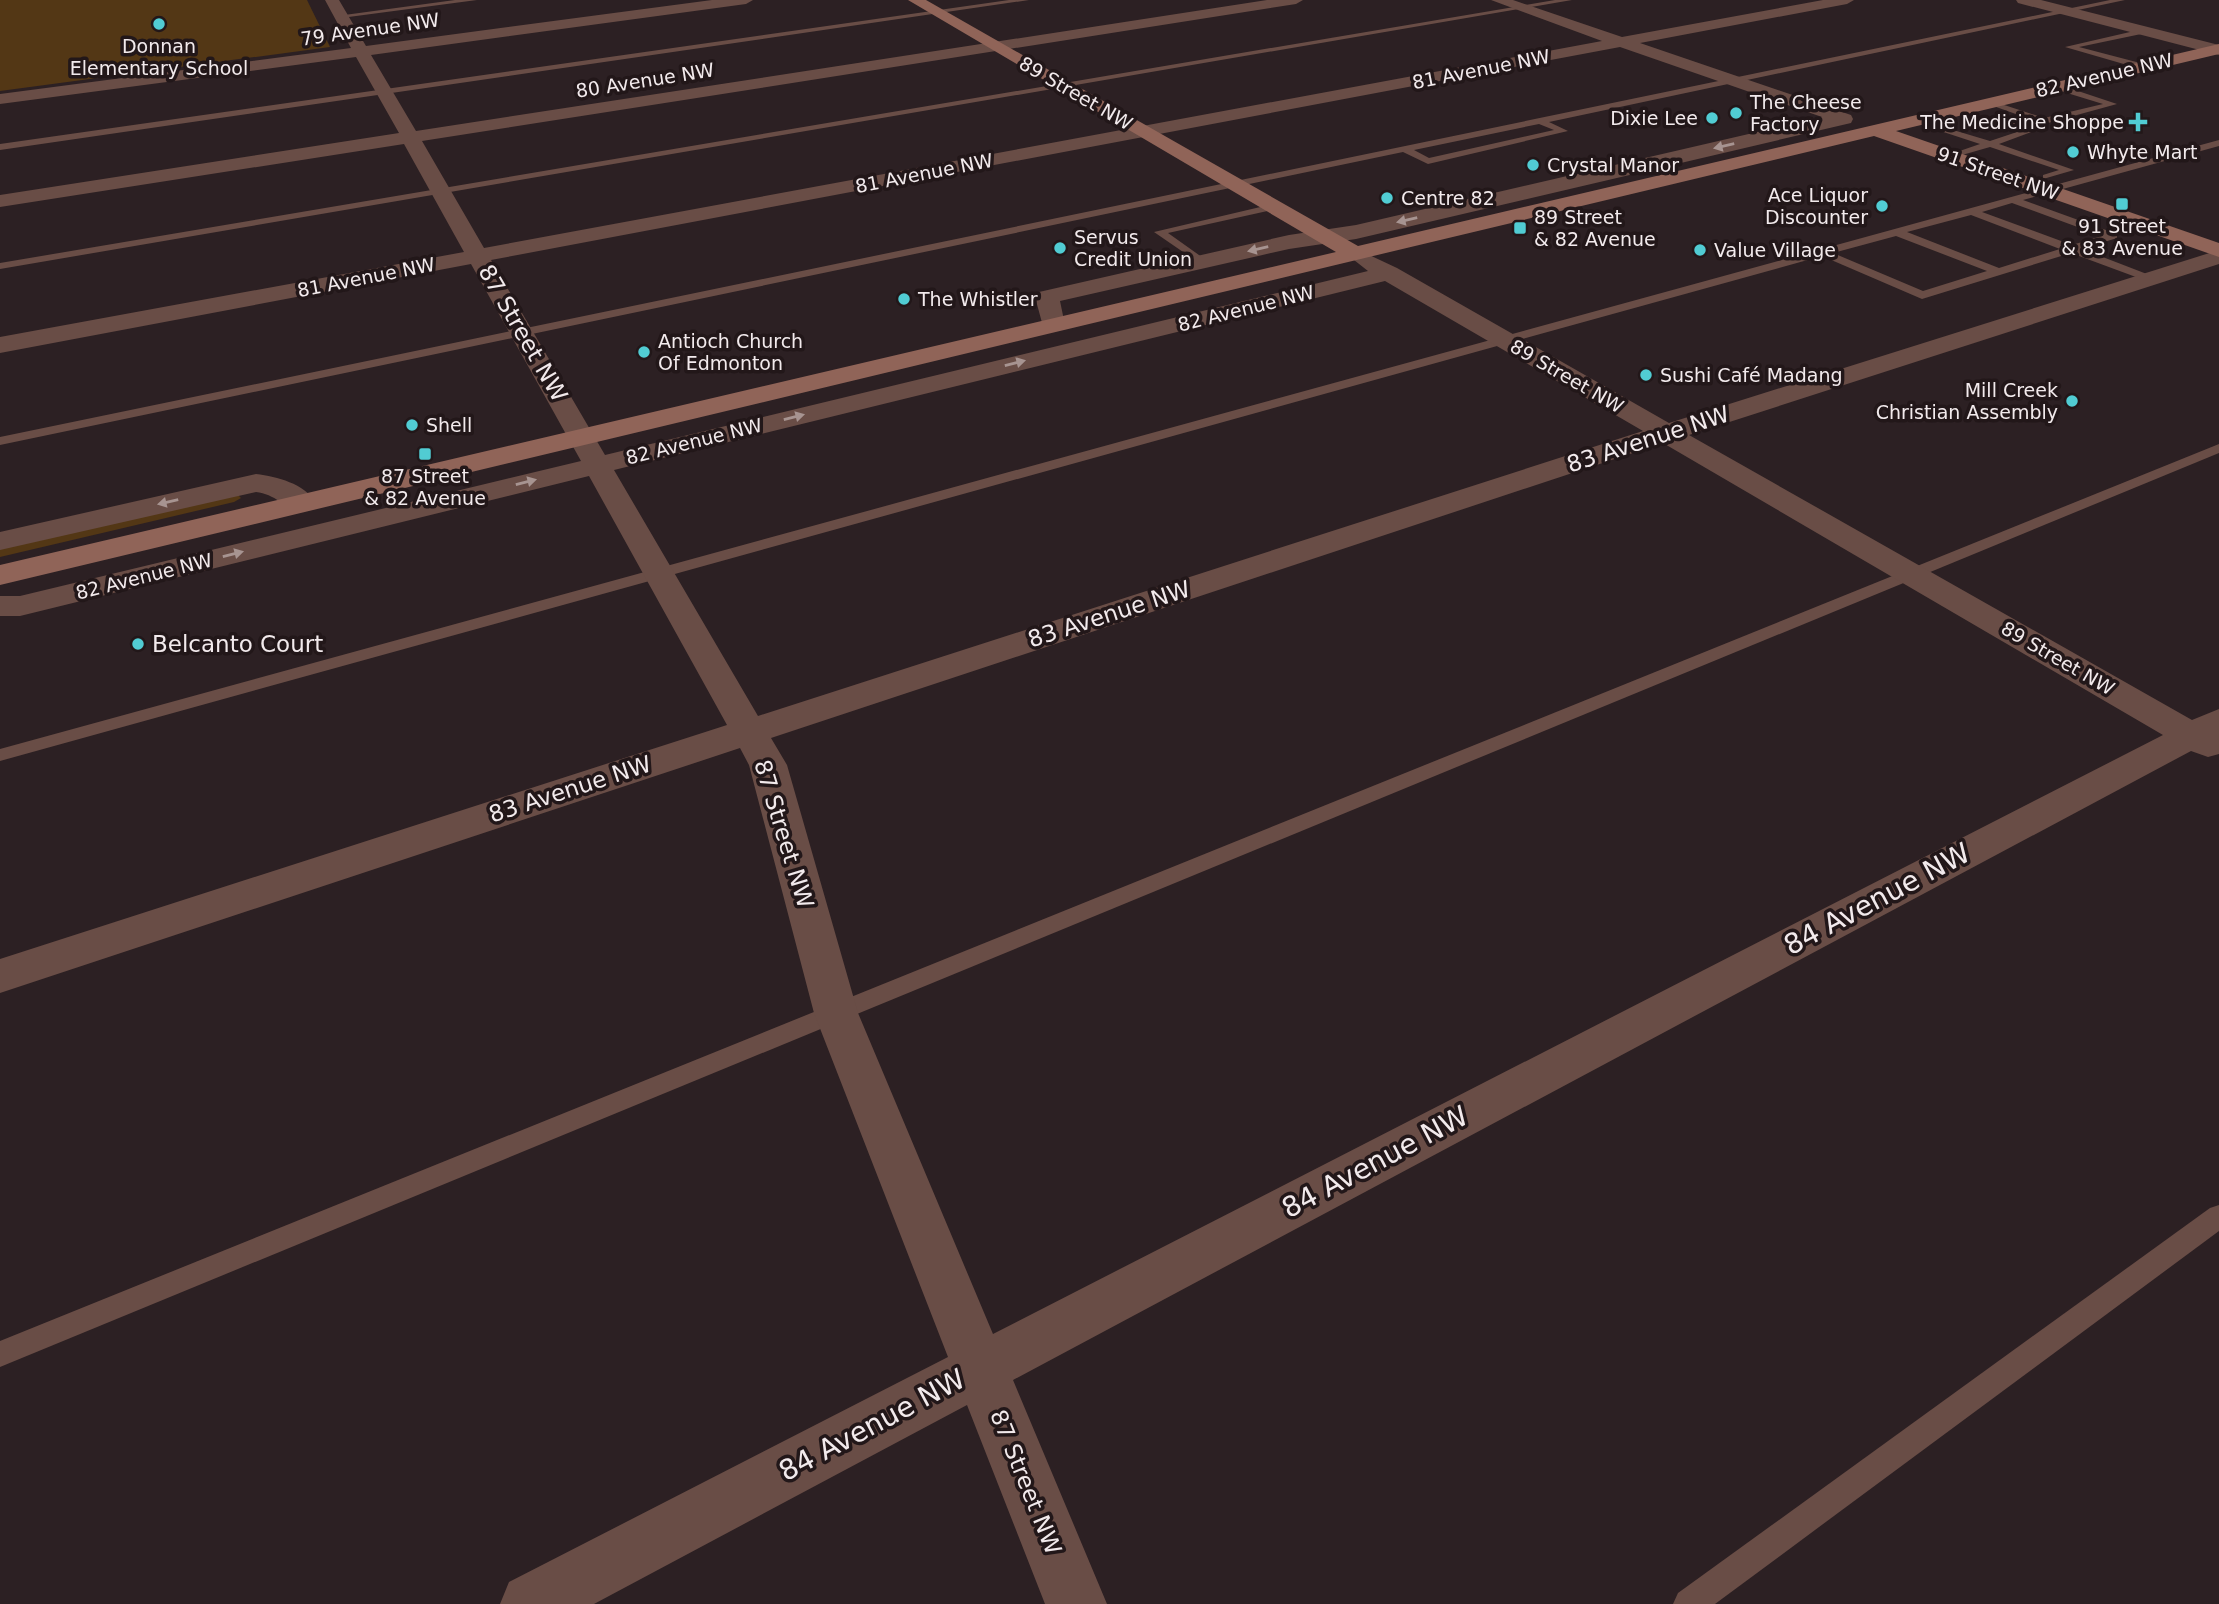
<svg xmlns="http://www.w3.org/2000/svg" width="2219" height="1604" font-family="'DejaVu Sans',sans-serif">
	<rect width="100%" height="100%" fill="#2c2023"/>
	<!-- green -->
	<g fill="#533715">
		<path d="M0,0H307L330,47L0,91Z"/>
		<path d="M238,495L241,498L234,502L0,557V549Z"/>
	</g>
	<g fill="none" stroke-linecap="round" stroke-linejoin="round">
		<!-- lane -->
		<g fill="#694d46" fill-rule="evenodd">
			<path d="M455,0H477L341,18L337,16Z"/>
			<path d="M1009,0H1029L0,150V144Z"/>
			<path d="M1555,0H1572L0,269V263Z"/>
			<path d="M2110,0H2125L1549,122L1568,131L1428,164L1403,152L0,445V437ZM1539,124L1554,130L1429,158L1414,150Z"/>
			<path d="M2143,29L2146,33L2079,47L2144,64L2141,69L2065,47Z"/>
			<path d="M2057,84L2117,104L2044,124L1985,103L1992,101L2044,118L2103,104L2054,89Z"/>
			<path d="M1913,118L1990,141L2023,130L2006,123L2011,120L2037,130L1999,144L2074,170L2043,179V175L2059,170L1990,147L1948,159V155L1980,144L1913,122Z"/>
			<path d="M2219,140V146L2023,200L2117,234V238L2082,249L2152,276V280H2144L2071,253L1922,299L1822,256L0,761V749ZM2012,203L2102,236L2072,245L1982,212ZM1971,215L2060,249L1999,268L1907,232ZM1896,236L1987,271L1923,291L1833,253Z"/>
			<path d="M1273,204L1278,207L1277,209L1168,233L1206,260V264L1202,265L1154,232Z"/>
			<path d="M2219,444V453L0,1367V1341Z"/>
			<path d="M2219,1205V1231L1715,1604H1673L1678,1593L2210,1208Z"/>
		</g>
		<!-- street -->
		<g fill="#694d46" fill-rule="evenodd">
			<path d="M325,0H339L366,46L712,0H753L746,4L371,55L416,131L1267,0H1303L1296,4L422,141L484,248L1602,41L1491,0H1513L1622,37L1823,0H1854L1847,4L1640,43L1851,115L1853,119L1851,123L1356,239L1289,249L1060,301L1065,325L1062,330H1044L1035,297L1039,292L1289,235L1356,225L1822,117L1620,47L491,260L605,455L1368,271L1354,260L1365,253L1397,268L1669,423L2219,250V264L1689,435L2192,720L2219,709V754L2208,757L2191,751L1013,1380L1107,1604H1045L967,1405L594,1604H500L509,1582L948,1357L814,1013L749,765L740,748L0,993V959L727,725L589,476L20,616H0V596H20L581,461L471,264L0,353V337L464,252L404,144L0,207V195L399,133L356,57L0,104V94L351,48ZM1385,281L1643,431L758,716L614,470ZM1663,443L2163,735L993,1334L858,1013L787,765L771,738Z"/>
			<path d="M2016,0H2041L2219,45V55L2018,3Z"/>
			<path d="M256,474C278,477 303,483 317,503L312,509C289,515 278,494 256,492L0,550V532Z"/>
		</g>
		<!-- secondary -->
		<path fill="#906458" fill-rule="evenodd" d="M908,0H926L1358,246L2219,44V54L1896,131L2219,243V257L1874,136L0,585V565L1336,252Z"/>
	</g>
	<!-- one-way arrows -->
	<defs><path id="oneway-solid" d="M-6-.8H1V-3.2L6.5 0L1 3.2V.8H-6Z" transform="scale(1.75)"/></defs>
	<g fill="#a79491">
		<use href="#oneway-solid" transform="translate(1724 146) rotate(167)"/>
		<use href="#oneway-solid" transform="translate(1407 220) rotate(167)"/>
		<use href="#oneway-solid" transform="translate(1258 249) rotate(167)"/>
		<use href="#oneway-solid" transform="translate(1015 363) rotate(-14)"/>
		<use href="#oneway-solid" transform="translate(794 417) rotate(-14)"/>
		<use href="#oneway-solid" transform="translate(526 482) rotate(-14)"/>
		<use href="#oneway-solid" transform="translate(168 502) rotate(167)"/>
		<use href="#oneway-solid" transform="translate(233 554) rotate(-14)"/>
	</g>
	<!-- markers -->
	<g fill="#51ccd3" stroke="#221719" stroke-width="2.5">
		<circle cx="159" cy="24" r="7"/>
		<circle cx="1736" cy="113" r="7"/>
		<circle cx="1712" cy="118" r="7"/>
		<path d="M2134.5 111.5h7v7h7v7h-7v7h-7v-7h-7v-7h7z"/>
		<circle cx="2073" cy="152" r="7"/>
		<circle cx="1533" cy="165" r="7"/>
		<circle cx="1387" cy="198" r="7"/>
		<rect x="2115" y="197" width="14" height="14" rx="3.5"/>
		<circle cx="1882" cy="206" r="7"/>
		<rect x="1513" y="221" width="14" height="14" rx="3.5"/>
		<circle cx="1060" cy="248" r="7"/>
		<circle cx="1700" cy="250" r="7"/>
		<circle cx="904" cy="299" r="7"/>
		<circle cx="644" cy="352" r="7"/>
		<circle cx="1646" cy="375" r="7"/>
		<circle cx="2072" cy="401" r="7"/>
		<circle cx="412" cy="425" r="7"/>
		<rect x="418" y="447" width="14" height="14" rx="3.5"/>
		<circle cx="138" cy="644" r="7"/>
	</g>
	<g text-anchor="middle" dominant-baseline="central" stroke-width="7" stroke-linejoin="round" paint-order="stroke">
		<!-- far-street labels -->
		<g font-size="19" fill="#f2eaec" stroke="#221719">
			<text transform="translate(370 29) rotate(-8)">79 Avenue NW</text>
			<text transform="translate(1481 69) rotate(-11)">81 Avenue NW</text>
			<text transform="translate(2104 75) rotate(-13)">82 Avenue NW</text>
			<text transform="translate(645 80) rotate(-9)">80 Avenue NW</text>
			<text transform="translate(1076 93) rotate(30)">89 Street NW</text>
			<text transform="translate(924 173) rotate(-11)">81 Avenue NW</text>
			<text transform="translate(1998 173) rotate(19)">91 Street NW</text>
			<text transform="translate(366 277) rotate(-11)">81 Avenue NW</text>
			<text transform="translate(1246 308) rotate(-14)">82 Avenue NW</text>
			<text transform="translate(1567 376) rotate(30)">89 Street NW</text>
			<text transform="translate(694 441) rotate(-14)">82 Avenue NW</text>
			<text transform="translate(144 576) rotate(-14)">82 Avenue NW</text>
			<text transform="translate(2058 658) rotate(30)">89 Street NW</text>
		</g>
		<!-- far-poi labels -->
		<g font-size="19" fill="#f2eaec" stroke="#221719" text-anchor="start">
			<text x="159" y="46" text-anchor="middle">Donnan<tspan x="159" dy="22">Elementary School</tspan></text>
			<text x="1750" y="102">The Cheese<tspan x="1750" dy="22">Factory</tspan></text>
			<text x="1698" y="118" text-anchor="end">Dixie Lee</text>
			<text x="2124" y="122" text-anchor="end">The Medicine Shoppe</text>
			<text x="2087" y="152">Whyte Mart</text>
			<text x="1547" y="165">Crystal Manor</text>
			<text x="1868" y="195" text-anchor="end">Ace Liquor<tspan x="1868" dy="22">Discounter</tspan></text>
			<text x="1401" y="198">Centre 82</text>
			<text x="1534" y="217">89 Street<tspan x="1534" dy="22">&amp; 82 Avenue</tspan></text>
			<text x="2122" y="226" text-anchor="middle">91 Street<tspan x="2122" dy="22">&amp; 83 Avenue</tspan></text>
			<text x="1074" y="237">Servus<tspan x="1074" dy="22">Credit Union</tspan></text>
			<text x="1714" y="250">Value Village</text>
			<text x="918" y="299">The Whistler</text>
			<text x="658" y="341">Antioch Church<tspan x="658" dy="22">Of Edmonton</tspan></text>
			<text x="1660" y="375">Sushi Café Madang</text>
			<text x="2058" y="390" text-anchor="end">Mill Creek<tspan x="2058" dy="22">Christian Assembly</tspan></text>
			<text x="426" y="425">Shell</text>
			<text x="425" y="476" text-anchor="middle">87 Street<tspan x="425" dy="22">&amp; 82 Avenue</tspan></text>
		</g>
		<!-- street labels -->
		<g font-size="23" fill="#f2eaec" stroke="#221719">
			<text transform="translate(523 333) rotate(60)">87 Street NW</text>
			<text transform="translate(1648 439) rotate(-18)">83 Avenue NW</text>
			<text transform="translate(1109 614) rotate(-18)">83 Avenue NW</text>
			<text transform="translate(570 789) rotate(-18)">83 Avenue NW</text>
			<text transform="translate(784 834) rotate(73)">87 Street NW</text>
			<text transform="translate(1026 1482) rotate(68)">87 Street NW</text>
		</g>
		<!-- poi labels -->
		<g font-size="23" fill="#f2eaec" stroke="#221719" text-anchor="start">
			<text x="152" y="644">Belcanto Court</text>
		</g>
		<!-- near-street labels -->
		<g font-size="28" fill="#f2eaec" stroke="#221719">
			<text transform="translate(1877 899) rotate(-28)">84 Avenue NW</text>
			<text transform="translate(1375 1162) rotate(-28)">84 Avenue NW</text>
			<text transform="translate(872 1425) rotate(-28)">84 Avenue NW</text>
		</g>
	</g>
</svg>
